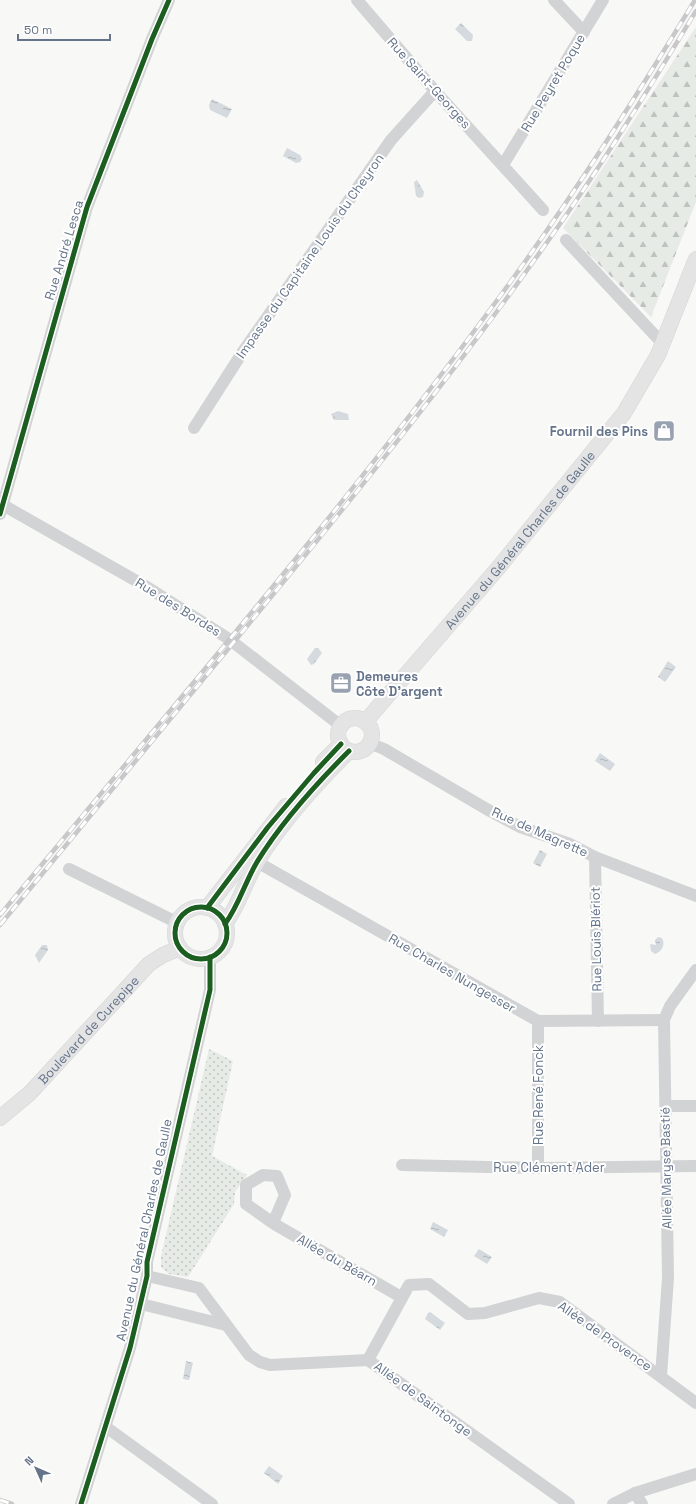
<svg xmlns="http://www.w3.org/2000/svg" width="696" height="1504" font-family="'Space Grotesk',sans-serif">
	<defs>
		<pattern id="grass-dots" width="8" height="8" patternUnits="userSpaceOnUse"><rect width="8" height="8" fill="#e7ebe5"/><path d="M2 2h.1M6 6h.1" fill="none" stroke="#bfc3bf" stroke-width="1.8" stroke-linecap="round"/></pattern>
		<pattern id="forest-firs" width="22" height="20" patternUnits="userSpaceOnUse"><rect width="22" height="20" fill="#e7ebe5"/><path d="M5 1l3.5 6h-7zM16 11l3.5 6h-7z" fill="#bfc3bf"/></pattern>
		<pattern id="water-ripples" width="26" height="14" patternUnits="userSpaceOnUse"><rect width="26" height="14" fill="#d4dade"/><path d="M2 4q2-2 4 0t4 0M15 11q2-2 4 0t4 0" fill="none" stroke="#b0b5ba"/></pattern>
	</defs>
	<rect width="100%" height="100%" fill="#f8f8f7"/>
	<!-- grass -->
	<path fill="url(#grass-dots)" d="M209,1049L233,1061L212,1156L247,1175L235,1192L234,1204L188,1277L169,1274L161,1267V1256Z"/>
	<!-- forest -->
	<path fill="url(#forest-firs)" d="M696,27V202L651,317L563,228Z"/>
	<!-- water -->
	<g fill="url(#water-ripples)">
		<path d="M461,23L473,35L472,41H467L455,29Z"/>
		<path d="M212,99L232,109L227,118L210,110L209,105Z"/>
		<path d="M287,148L300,155L302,159L300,162L296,163L283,156Z"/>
		<path d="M417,180L424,192L423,197L419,198L416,196L414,182Z"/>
		<path d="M338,411L348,414L349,420H334L331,414Z"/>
		<path d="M318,648L322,653L314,664L311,665L307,659L315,648Z"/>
		<path d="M668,661L676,667L665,682L658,677Z"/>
		<path d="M600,753L615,764L610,771L595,761Z"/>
		<path d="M540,850L547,854L540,867L533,863Z"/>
		<path d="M658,937L662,938C666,945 661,952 655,954L651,951L650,944L656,945L655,940Z"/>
		<path d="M42,945H47L48,950L39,963L35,955Z"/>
		<path d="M433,1222L448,1230L444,1237L430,1229Z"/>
		<path d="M479,1249L492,1257L487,1264L474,1256Z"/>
		<path d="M430,1312L445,1323L440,1330L425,1319L428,1313Z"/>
		<path d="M186,1361L193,1363L189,1380L183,1379Z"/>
		<path d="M269,1466L283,1476L278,1484L264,1473Z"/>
	</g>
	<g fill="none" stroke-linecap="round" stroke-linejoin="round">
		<!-- major casing -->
		<g stroke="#d4d5d6" stroke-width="16">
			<g id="major">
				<circle cx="355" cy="735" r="17"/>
				<path id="s1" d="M365,722L499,567L624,413L658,355L696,259"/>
				<path d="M323,762L341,744"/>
				<circle cx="201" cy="933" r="26"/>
				<path d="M207,908L286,806"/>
				<path d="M225,924C239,905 245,882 257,862C282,821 316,784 349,751"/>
				<path id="s2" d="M0,1118L30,1093L149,964L163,955L180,948"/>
			</g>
		</g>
		<!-- minor -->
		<g stroke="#d2d3d4" stroke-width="12">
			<path d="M357,0L435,91L543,210"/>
			<path d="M554,0L584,32"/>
			<path d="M503,165L603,0"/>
			<path d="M566,240L663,344"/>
			<path d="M194,428L242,353L391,140L435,91"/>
			<path d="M3,505L147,587L229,639L341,726"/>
			<path d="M0,514L87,207L152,39L169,0"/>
			<path d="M369,743L384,749L490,811L520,827L570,844L595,857L696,896"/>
			<path d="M595,857L598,1021"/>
			<path d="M257,862L538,1021L664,1020"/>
			<path d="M69,869L178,923"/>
			<path d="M538,1021V1168"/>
			<path d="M666,1106H696"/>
			<path d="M402,1165L538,1168L696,1166"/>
			<path d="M273,1223L285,1195L277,1176L263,1175L246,1185V1204L273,1223L276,1225L401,1297"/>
			<path d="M147,1276L199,1288L249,1355L260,1362L270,1365L368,1360L569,1504"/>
			<path d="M141,1304L226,1325"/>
			<path d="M368,1360L409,1285L429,1284L468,1314L485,1313L539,1298L560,1302L696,1403"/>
			<path d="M661,1376L668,1278L664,1020L670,1006L696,970"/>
			<path d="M106,1427L212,1504"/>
			<path d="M635,1493L642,1504"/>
			<path d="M81,1504L130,1348L147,1276V1262L210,990V957"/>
			<path d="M613,1504L635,1493L696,1474"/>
		</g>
		<!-- major -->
		<use href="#major" stroke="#e4e4e5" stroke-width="15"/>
		<!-- rail casing -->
		<g stroke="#c8c8ca" stroke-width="4.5">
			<g id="rail">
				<path d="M0,915C168,712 341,512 498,299C569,203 633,102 695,0"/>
				<path d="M0,925C81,827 162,729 243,631C356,494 468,357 569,211C614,146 655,79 696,11"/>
				<path d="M0,1500L12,1504"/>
			</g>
		</g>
		<!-- rail -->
		<use href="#rail" stroke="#fff" stroke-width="3" stroke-dasharray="9" stroke-linecap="butt"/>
		<!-- cycleway casing -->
		<g stroke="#fff" stroke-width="8">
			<g id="cycleway">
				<path d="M0,514L87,207L152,39L169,0"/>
				<circle cx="201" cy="933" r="26"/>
				<path d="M207,908L268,827L314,773L341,744"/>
				<path d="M225,924C239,905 245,882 257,862C282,821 316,784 349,751"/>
				<path d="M81,1504L130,1348L147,1276V1262L210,990V957"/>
			</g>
		</g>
		<!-- cycleway -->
		<use href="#cycleway" stroke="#1b5e20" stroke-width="5"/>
	</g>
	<!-- icons -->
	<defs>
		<g id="shop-square" transform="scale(1.15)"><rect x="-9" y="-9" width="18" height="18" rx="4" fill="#98a2b0" stroke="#fff"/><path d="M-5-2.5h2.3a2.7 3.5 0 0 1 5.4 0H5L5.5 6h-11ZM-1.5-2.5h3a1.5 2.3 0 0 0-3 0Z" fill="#fff"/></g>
		<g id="office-square" transform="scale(1.15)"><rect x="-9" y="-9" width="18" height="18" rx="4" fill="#98a2b0" stroke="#fff"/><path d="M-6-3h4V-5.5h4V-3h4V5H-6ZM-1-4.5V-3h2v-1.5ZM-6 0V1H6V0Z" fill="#fff"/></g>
	</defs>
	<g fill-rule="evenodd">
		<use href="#shop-square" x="664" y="431"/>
		<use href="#office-square" x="341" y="683"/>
	</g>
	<g text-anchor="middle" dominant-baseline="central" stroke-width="4" stroke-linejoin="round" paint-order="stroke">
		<!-- street labels -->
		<g font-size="13" fill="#65748a" stroke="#fff">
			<text transform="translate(429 83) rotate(48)">Rue Saint-Georges</text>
			<text transform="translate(553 83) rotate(-59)">Rue Peyret Poque</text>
			<text transform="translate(64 250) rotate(-73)">Rue André Lesca</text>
			<text transform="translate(310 256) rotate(-55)">Impasse du Capitaine Louis du Cheyron</text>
			<text stroke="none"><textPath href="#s1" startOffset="239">Avenue du Général Charles de Gaulle</textPath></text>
			<text transform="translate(178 607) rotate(32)">Rue des Bordes</text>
			<text transform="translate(540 832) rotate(24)">Rue de Magrette</text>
			<text transform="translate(596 939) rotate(-91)">Rue Louis Blériot</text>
			<text transform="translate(452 973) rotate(30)">Rue Charles Nungesser</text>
			<text stroke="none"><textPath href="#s2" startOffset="125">Boulevard de Curepipe</textPath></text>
			<text transform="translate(538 1095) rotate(-90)">Rue René Fonck</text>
			<text x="549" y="1167">Rue Clément Ader</text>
			<text transform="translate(666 1168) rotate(-91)">Allée Maryse Bastié</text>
			<text transform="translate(144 1230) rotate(-78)">Avenue du Général Charles de Gaulle</text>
			<text transform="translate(337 1260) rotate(30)">Allée du Béarn</text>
			<text transform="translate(605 1336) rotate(35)">Allée de Provence</text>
			<text transform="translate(423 1399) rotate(36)">Allée de Saintonge</text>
		</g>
		<!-- poi labels -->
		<g font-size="13" font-weight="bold" fill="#65748a" stroke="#fff" text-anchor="end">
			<text x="648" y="431">Fournil des Pins</text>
			<text x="356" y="676" text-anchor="start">Demeures<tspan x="356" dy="15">Côte D'argent</tspan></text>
		</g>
	</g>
	<!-- north arrow -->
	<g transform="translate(36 1468) rotate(315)" stroke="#ffffff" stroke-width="3" paint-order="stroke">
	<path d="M0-3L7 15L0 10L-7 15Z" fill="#65748a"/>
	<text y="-6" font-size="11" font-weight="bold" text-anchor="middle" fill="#65748a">N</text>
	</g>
	<!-- scale -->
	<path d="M18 34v6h92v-6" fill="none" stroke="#65748a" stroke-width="2"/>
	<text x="24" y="34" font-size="12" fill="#65748a" stroke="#ffffff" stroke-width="3" paint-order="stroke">50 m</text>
</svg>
